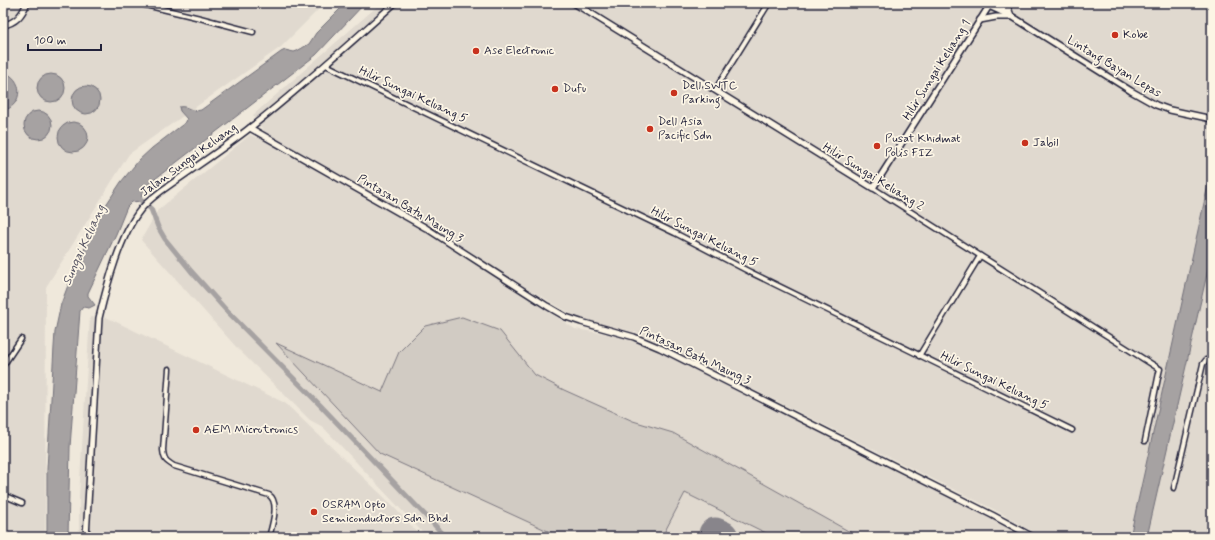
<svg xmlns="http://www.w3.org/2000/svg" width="1215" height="540" font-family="Mynerve,sans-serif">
	<rect width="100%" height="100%" fill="#efe8db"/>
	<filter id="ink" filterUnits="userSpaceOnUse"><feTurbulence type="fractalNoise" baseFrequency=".025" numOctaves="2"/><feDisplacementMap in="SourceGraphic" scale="8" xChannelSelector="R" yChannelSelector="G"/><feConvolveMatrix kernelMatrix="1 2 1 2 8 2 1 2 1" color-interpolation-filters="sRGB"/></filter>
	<g filter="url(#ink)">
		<!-- built -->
		<g fill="#e0d9cf">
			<path d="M3,3H325L281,47L129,154L46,287L45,537H3Z"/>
			<path d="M381,3H1212V537H1041L1001,513L642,334L578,318L266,134L253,115Z"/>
			<path d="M250,135L273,144L426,232L575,329L614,335L642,344L685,363L992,517L1026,537H427L323,427L310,420L238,349L141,240L158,210Z"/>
			<path d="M90,317L108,318L285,403L385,498L422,537H79V496Z"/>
		</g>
		<!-- green -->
		<path fill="#d1cbc3" stroke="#7a767f" d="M462,317L500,331L535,375L564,390L633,421L673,433L859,537H774L685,493L664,533L672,537H561L380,454L276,343L382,392L399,352L425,326Z"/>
		<!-- water -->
		<g fill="#a6a2a2" stroke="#716f79">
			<path d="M346,3H365L316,55L151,182L142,193L141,201L132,202L127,207L116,234L88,293V296L95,305L89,308L83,307L80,311L70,447L68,537H47V469L54,347L55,332L61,304L70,280L102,211L121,182L139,160L152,148L186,122L187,119L180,111L179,107C188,105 191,113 201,110L281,52L285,50L294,52L297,51L309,44L316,33Z"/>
			<path d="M3,72C24,78 24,105 3,111Z"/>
			<circle cx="51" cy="88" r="14"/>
			<circle cx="86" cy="100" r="14"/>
			<circle cx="38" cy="125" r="14"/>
			<circle cx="73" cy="137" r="15"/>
			<path d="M1212,167V252L1147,537H1130Z"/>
		</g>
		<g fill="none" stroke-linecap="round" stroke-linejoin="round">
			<!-- canal -->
			<path stroke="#a6a2a2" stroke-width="5" d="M136,196L151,209L158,227L165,239L191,271L226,310L321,406L446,537"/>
			<!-- runway -->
			<path stroke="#88858b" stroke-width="33" d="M715,534L722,537"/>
			<!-- minor casing -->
			<g stroke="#22223b" stroke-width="7">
				<g id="minor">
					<path d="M137,3L200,18L253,32"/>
					<path d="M326,65L675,233L750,272L1072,430"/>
					<path d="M715,90L769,3"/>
					<path d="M873,188L1158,368L1160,369L1159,373L1145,441"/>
					<path d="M919,356L980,256"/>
					<path d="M3,366L21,339"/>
					<path d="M169,369L163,450C164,460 166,461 174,466L269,495C280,502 272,526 269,537"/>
					<path d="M1174,488L1203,364L1206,360H1212"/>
					<path d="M3,495L22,503"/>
				</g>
			</g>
			<!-- tertiary casing -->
			<g stroke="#22223b" stroke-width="8">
				<g id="tertiary">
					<path d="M574,3L873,188L991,3"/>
					<path d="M998,3L1008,12"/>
					<path d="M1006,3L1010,13"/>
					<path d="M989,6L1013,17L1131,91L1156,105L1170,110L1212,119"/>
					<path d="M980,20L996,17H1010"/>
					<path d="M3,25C16,23 22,15 27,3"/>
					<path d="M250,128L426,228L547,306L566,317L581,322L634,337L660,348L992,515L1033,537"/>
					<path d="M86,537L99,318C107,285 120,235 141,209C151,197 164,189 177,180C201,163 227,146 251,127C301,88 348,45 395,3"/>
				</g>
			</g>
			<!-- minor -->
			<use href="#minor" stroke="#fcf5e5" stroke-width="4"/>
			<!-- tertiary -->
			<use href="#tertiary" stroke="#fcf5e5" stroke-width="5"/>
		</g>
	</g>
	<!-- markers -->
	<g fill="#c8321e" stroke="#fcf5e5" stroke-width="1.5">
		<circle cx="1115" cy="35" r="4"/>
		<circle cx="476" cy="51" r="4"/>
		<circle cx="555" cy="89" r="4"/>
		<circle cx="674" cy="93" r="4"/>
		<circle cx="650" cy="129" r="4"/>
		<circle cx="1025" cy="143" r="4"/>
		<circle cx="877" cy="146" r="4"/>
		<circle cx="196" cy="430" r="4"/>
		<circle cx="314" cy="512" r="4"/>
	</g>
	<g text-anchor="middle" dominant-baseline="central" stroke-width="3.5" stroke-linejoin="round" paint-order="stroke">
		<!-- poi labels -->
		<g font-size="12" fill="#22223b" stroke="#fcf5e5" text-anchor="start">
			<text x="1123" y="35">Kobe</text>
			<text x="484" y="51">Ase Electronic</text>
			<text x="682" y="86">Dell SWTC<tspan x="682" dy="14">Parking</tspan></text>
			<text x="563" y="89">Dufu</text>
			<text x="658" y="122">Dell Asia<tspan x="658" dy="14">Pacific Sdn</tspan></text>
			<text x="885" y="139">Pusat Khidmat<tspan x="885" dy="14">Polis FIZ</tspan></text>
			<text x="1033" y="143">Jabil</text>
			<text x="204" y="430">AEM Microtronics</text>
			<text x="322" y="505">OSRAM Opto<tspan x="322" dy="14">Semiconductors Sdn. Bhd.</tspan></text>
		</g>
		<!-- street labels -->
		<g font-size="12" fill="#22223b" stroke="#fcf5e5">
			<text transform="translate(1114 67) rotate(31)">Lintang Bayan Lepas</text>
			<text transform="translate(937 70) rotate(-58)">Hilir Sungai Keluang 1</text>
			<text transform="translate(413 95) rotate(25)">Hilir Sungai Keluang 5</text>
			<text transform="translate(189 160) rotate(-36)">Jalan Sungai Keluang</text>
			<text transform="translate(873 177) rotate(32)">Hilir Sungai Keluang 2</text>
			<text transform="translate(410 209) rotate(31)">Pintasan Batu Maung 3</text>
			<text transform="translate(704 237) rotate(27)">Hilir Sungai Keluang 5</text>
			<text transform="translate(695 356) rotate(25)">Pintasan Batu Maung 3</text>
			<text transform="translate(994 381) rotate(26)">Hilir Sungai Keluang 5</text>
		</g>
		<!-- water labels -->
		<g font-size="13" font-style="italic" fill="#575564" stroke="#fcf5e5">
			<text transform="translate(84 245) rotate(-66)">Sungai Keluang</text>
		</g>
	</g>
	<!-- margin -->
	<rect width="1215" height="540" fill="none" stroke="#fcf5e5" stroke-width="16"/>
	<rect x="8" y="8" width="1199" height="524" fill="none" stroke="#22223b" stroke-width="1.5" filter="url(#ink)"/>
	<!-- scale -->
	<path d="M28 44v6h73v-6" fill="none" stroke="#22223b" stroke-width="2"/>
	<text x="34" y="44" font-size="12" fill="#22223b" stroke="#fcf5e5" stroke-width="3" paint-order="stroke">100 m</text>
</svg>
